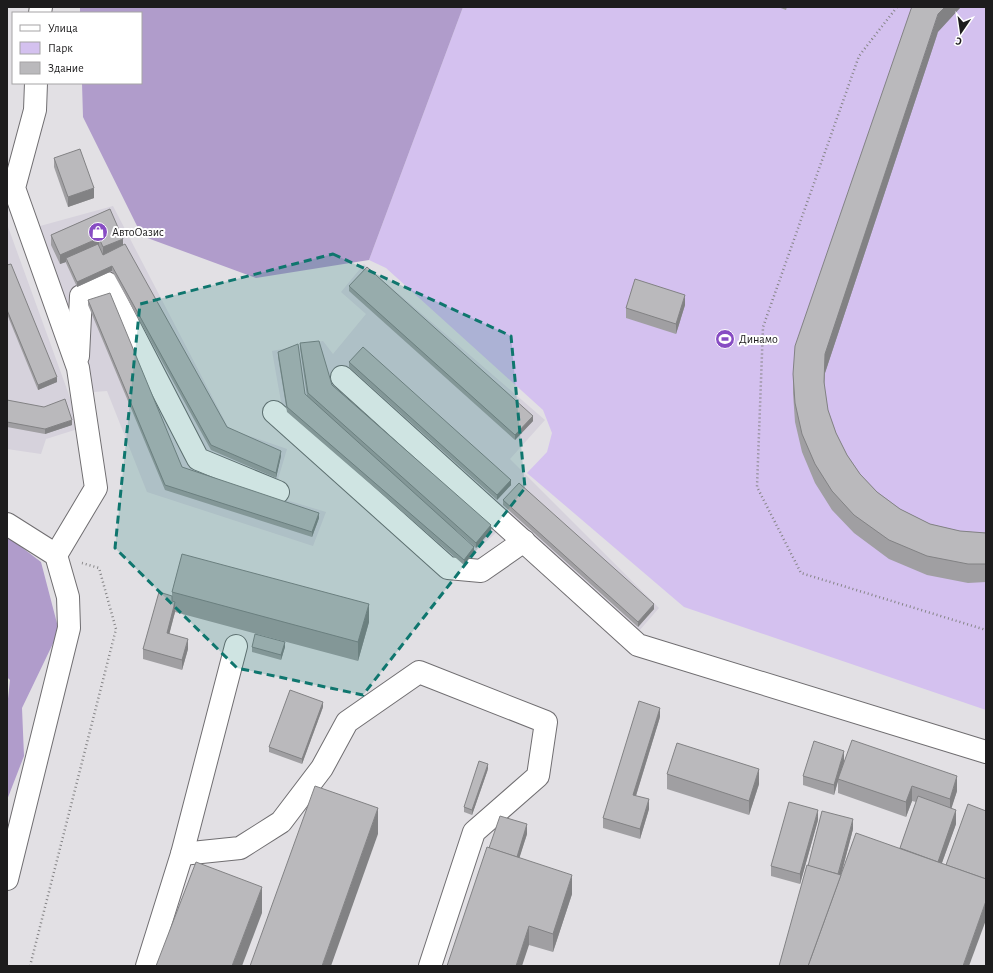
<svg xmlns="http://www.w3.org/2000/svg" width="993" height="973" font-family="'Alegreya Sans',sans-serif">
	<rect width="100%" height="100%" fill="#e2e0e4"/>
	<!-- built -->
	<g fill="#d6d2dc">
		<path d="M113,206L229,429L287,449L273,496L326,512L313,546L147,492L107,391L94,392L40,226Z"/>
		<path d="M7,224L81,428L46,439L41,454L7,449Z"/>
		<path d="M364,264L545,420L510,459L659,608L639,631L502,527L460,566L283,413L272,351L323,341L333,354L366,314L341,292Z"/>
	</g>
	<!-- green -->
	<path fill="#d4c1ef" d="M463,7H986V710L684,607L527,473L547,452L552,433L543,410L386,268L369,260Z"/>
	<!-- forest -->
	<g fill="#b09ccb">
		<path d="M80,7H463L369,260L256,278L142,236L83,117L82,83H141V13H80Z"/>
		<path d="M7,536L41,562L59,631L22,708L24,756L7,800V708L10,680L7,677Z"/>
	</g>
	<g fill="none" stroke-linecap="round" stroke-linejoin="round">
		<!-- minor casing -->
		<g stroke="#706e71" stroke-width="24">
			<g id="minor">
				<path d="M40,13L41,7"/>
				<path d="M36,83L35,110L14,188L78,368L96,488L56,555"/>
				<path d="M78,356L81,296L107,283L198,459L278,492"/>
				<path d="M342,377L638,645L986,752"/>
				<path d="M274,412L448,568L481,571L524,541"/>
				<path d="M7,524L56,555L68,597L69,628L7,879"/>
				<path d="M182,854L240,848L281,822L322,768L347,722L419,672L546,722L538,776L474,832L430,966"/>
				<path d="M147,966L182,854L236,646"/>
			</g>
		</g>
		<!-- path -->
		<g stroke="#858486" stroke-width="2.5" stroke-dasharray="1 3" stroke-linecap="butt">
			<path d="M897,7L859,56L763,327L757,487L801,573L986,630"/>
			<path d="M30,966L116,629L99,568L82,563"/>
		</g>
		<!-- minor -->
		<use href="#minor" stroke="#fff" stroke-width="22"/>
	</g>
	<!-- wall -->
	<g fill="#a09fa2">
		<path d="M778,7H787L786,10Z"/>
		<path d="M938,32L825,373L824,385L828,410L836,433L847,455L860,474L877,492L900,509L930,524L960,531L986,533V582L968,583L927,575L889,559L854,533L832,510L815,483L802,452L795,422L793,393V374Z"/>
		<path d="M54,158L94,198L68,207L54,167Z"/>
		<path d="M110,209L123,245L227,427L281,456L276,478L211,450L112,271L77,287L66,263V262L60,264L51,245V235Z"/>
		<path d="M7,265L57,382L38,390L7,314Z"/>
		<path d="M349,286L533,421L515,440L349,291Z"/>
		<path d="M88,300L182,467L319,518L312,537L165,490L88,305Z"/>
		<path d="M685,305L676,334L626,318V308Z"/>
		<path d="M300,343L332,385L491,530L476,548L456,530L474,552L464,565L287,412L278,357V352L305,394L307,396L300,348Z"/>
		<path d="M349,362L511,485L497,500L349,367Z"/>
		<path d="M7,400L72,425L45,434L7,427Z"/>
		<path d="M503,500L654,609L638,627L503,505Z"/>
		<path d="M172,592L369,622L358,661L175,612L169,634L188,649L182,670L143,659V649L172,596Z"/>
		<path d="M252,647H285L281,660L252,652Z"/>
		<path d="M323,707L302,764L269,752V747Z"/>
		<path d="M660,717L636,796L649,809L640,839L603,828V818Z"/>
		<path d="M844,761L957,791L951,808L956,824L942,863L986,920L808,866L853,829L841,875L900,848L916,802L912,801L906,817L838,793V780L834,795L803,785V776Z"/>
		<path d="M488,769L472,815L464,812V807Z"/>
		<path d="M667,774L759,784L749,815L667,789Z"/>
		<path d="M818,820L800,884L771,876V866Z"/>
		<path d="M527,834L519,858L572,894L553,952L529,945L489,848Z"/>
	</g>
	<!-- shaded-wall -->
	<g fill="#828284">
		<path d="M945,7H961L938,32L825,373L824,401L825,354L938,14Z"/>
		<path d="M94,188V198L68,207V197Z"/>
		<path d="M99,238V248L66,258V262L60,264V255Z"/>
		<path d="M123,239V248L103,257V247Z"/>
		<path d="M112,266V271L77,287V282Z"/>
		<path d="M685,295V305L676,334V324Z"/>
		<path d="M57,377V382L38,390V385Z"/>
		<path d="M533,416V421L515,440V435Z"/>
		<path d="M72,420V425L45,434V429Z"/>
		<path d="M281,451V456L276,478V473Z"/>
		<path d="M511,480V485L497,500V495Z"/>
		<path d="M319,513V518L312,537V532Z"/>
		<path d="M491,525V530L476,548V543Z"/>
		<path d="M474,547V552L464,565V560Z"/>
		<path d="M175,602V612L167,643V633Z"/>
		<path d="M369,604V622L358,661V642Z"/>
		<path d="M654,604V609L638,627V622Z"/>
		<path d="M188,639V649L182,670V660Z"/>
		<path d="M285,642V647L281,660V655Z"/>
		<path d="M323,702V707L302,764V759Z"/>
		<path d="M660,708V717L633,805V795Z"/>
		<path d="M844,751V761L834,795V785Z"/>
		<path d="M488,764V769L472,815V810Z"/>
		<path d="M759,769V784L749,815V801Z"/>
		<path d="M957,776V791L950,813V799Z"/>
		<path d="M912,786V801L906,817V802Z"/>
		<path d="M649,799V809L640,839V829Z"/>
		<path d="M378,808V834L331,966H322Z"/>
		<path d="M818,810V820L800,884V874Z"/>
		<path d="M956,810V824L936,879V865Z"/>
		<path d="M853,819V829L838,886V876Z"/>
		<path d="M527,824V834L514,875V865Z"/>
		<path d="M572,875V894L553,952V934Z"/>
		<path d="M262,887V913L242,966H232Z"/>
		<path d="M986,901V920L969,966H963Z"/>
		<path d="M529,926V945L522,966H516Z"/>
	</g>
	<!-- building -->
	<g fill="#bab9bc" stroke="#828284">
		<path d="M912,7H945L938,14L825,354L824,382L828,410L836,433L847,455L860,474L877,492L900,509L930,524L960,531L986,533V564H968L927,556L889,540L854,515L832,491L815,464L802,434L795,403L793,374L795,346L911,9Z"/>
		<path d="M80,149L94,188L68,197L54,158Z"/>
		<path d="M110,209L123,239L103,247L99,238L60,255L51,235Z"/>
		<path d="M98,244L103,255L125,244L227,427L281,451L276,473L211,445L112,266L77,282L66,258Z"/>
		<path d="M11,264L57,377L38,385L7,310V265Z"/>
		<path d="M367,267L533,416L515,435L349,286Z"/>
		<path d="M635,279L685,295L676,324L626,308Z"/>
		<path d="M110,293L182,467L319,513L312,532L165,485L88,300Z"/>
		<path d="M319,341L332,385L491,525L476,543L308,393L300,343Z"/>
		<path d="M298,344L305,394L474,547L464,560L287,407L278,352Z"/>
		<path d="M363,347L511,480L497,495L349,362Z"/>
		<path d="M65,399L72,420L45,429L7,422V400L44,407Z"/>
		<path d="M519,483L654,604L638,622L503,500Z"/>
		<path d="M182,554L369,604L358,642L172,592Z"/>
		<path d="M159,592L172,596V601L175,602L167,633L188,639L182,660L143,649Z"/>
		<path d="M255,634L285,642L281,655L252,647Z"/>
		<path d="M290,690L323,702L302,759L269,747Z"/>
		<path d="M639,701L660,708L633,795L649,799L640,829L603,818Z"/>
		<path d="M852,740L957,776L950,799L912,786L906,802L838,779Z"/>
		<path d="M814,741L844,751L834,785L803,776Z"/>
		<path d="M677,743L759,769L749,801L667,774Z"/>
		<path d="M479,761L488,764L472,810L464,807Z"/>
		<path d="M315,786L378,808L322,966H250Z"/>
		<path d="M918,796L956,810L938,862L900,848Z"/>
		<path d="M789,802L818,810L800,874L771,866Z"/>
		<path d="M968,804L986,811V810V879L946,865Z"/>
		<path d="M822,811L853,819L838,874L808,866Z"/>
		<path d="M500,816L527,824L517,857L489,848Z"/>
		<path d="M856,833L986,879V901L963,966H808Z"/>
		<path d="M487,847L572,875L553,934L529,926L516,966H447Z"/>
		<path d="M196,862L262,887L232,966H156Z"/>
		<path d="M807,865L841,875L808,966H779Z"/>
	</g>
	<!-- marked area -->
	<path fill="#0f766e" fill-opacity="0.2" stroke="#0f766e" stroke-width="3" stroke-dasharray="8 5" stroke-linejoin="round" d="M333,254L511,336L525,488L363,695L237,668L115,548L140,304Z"/>
	<!-- icons -->
	<defs>
		<g id="shop-disc" transform="scale(1)"><circle r="9.5" fill="#874cc3" stroke="#fff"/><path d="M-5-2.5h2.3a2.7 3.5 0 0 1 5.4 0H5L5.5 6h-11ZM-1.5-2.5h3a1.5 2.3 0 0 0-3 0Z" fill="#fff"/></g>
		<g id="stadium-disc" transform="scale(1)"><circle r="9.5" fill="#874cc3" stroke="#fff"/><path d="M0-5a6.5 5 0 1 0 0 10a6.5 5 0 1 0 0-10ZM-3.5-1.8h7v3.6h-7Z" fill="#fff"/></g>
	</defs>
	<g fill-rule="evenodd">
		<use href="#shop-disc" x="98" y="232"/>
		<use href="#stadium-disc" x="725" y="339"/>
	</g>
	<g text-anchor="middle" dominant-baseline="central" stroke-width="4" stroke-linejoin="round" paint-order="stroke">
		<!-- poi labels -->
		<g font-size="12" fill="#1d1c1d" stroke="#fff" text-anchor="start">
			<text x="112" y="232">АвтоОазис</text>
			<text x="739" y="339">Динамо</text>
		</g>
	</g>
	<!-- border -->
	<rect width="993" height="973" fill="none" stroke="#1d1c1d" stroke-width="16"/>
	<!-- legend -->
	<rect x="12" y="12" width="130" height="72" fill="#ffffff" stroke="#a5a4a5"/>
	<rect x="20" y="25" width="20" height="6" fill="#ffffff" stroke="#a5a4a5"/>
	<text x="48" y="32" font-size="12" fill="#1d1c1d">Улица</text>
	<rect x="20" y="42" width="20" height="12" fill="#d4c1ef" stroke="#a5a4a5"/>
	<text x="48" y="52" font-size="12" fill="#1d1c1d">Парк</text>
	<rect x="20" y="62" width="20" height="12" fill="#bab9bc" stroke="#a5a4a5"/>
	<text x="48" y="72" font-size="12" fill="#1d1c1d">Здание</text>
	<!-- north arrow -->
	<g transform="translate(961 32) rotate(193)" stroke="#ffffff" stroke-width="3" paint-order="stroke">
	<path d="M0-3L7 15L0 10L-7 15Z" fill="#1d1c1d"/>
	<text y="-6" font-size="11" font-weight="bold" text-anchor="middle" fill="#1d1c1d">С</text>
	</g>
</svg>
